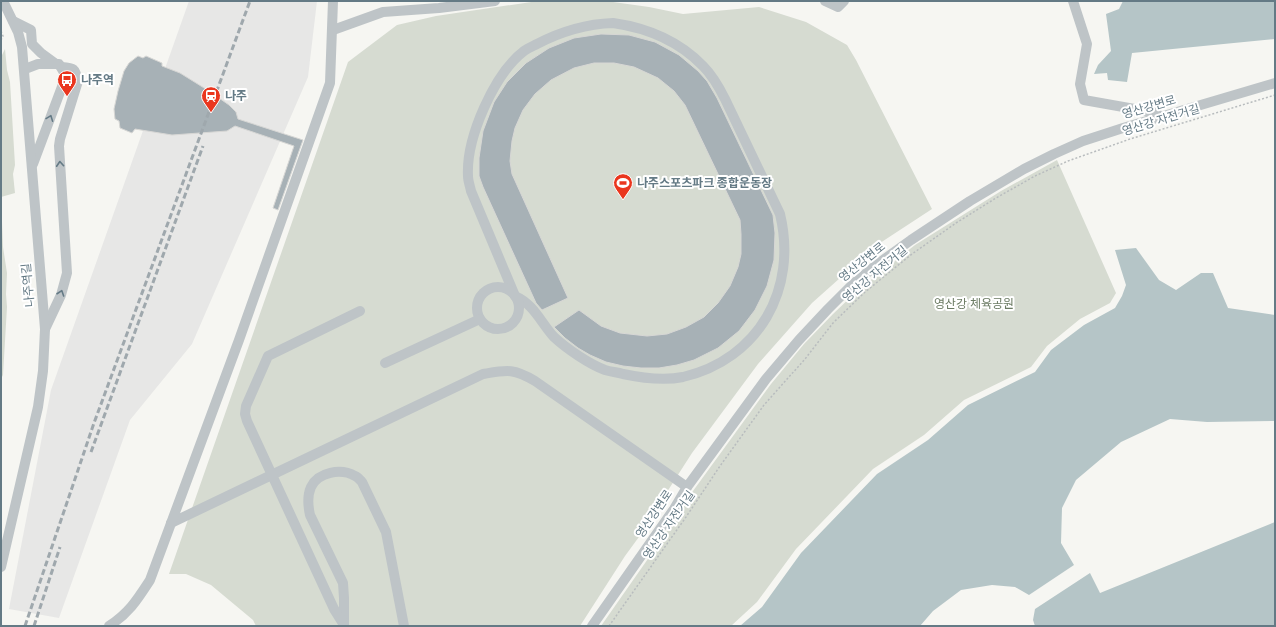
<svg xmlns="http://www.w3.org/2000/svg" width="1276" height="627" font-family="Rubik,'Noto Sans KR',sans-serif">
	<rect width="100%" height="100%" fill="#f6f6f2"/>
	<!-- built -->
	<path fill="#e7e7e6" d="M189,1H317L308,77L192,344L130,420L59,618L9,609L51,390Z"/>
	<!-- green -->
	<g fill="#d6dbd1">
		<path d="M538,1H606L649,7L683,14L759,7L806,22L847,45L856,60L932,209L877,245L812,303L758,364L692,453L656,509L655,515L625,556L580,626H256L253,620L211,585L186,574H169L348,62L397,25L436,16Z"/>
		<path d="M5,49L7,70L10,82L15,165L13,174L15,193L1,197L3,247L7,273L6,294L7,307L3,375L1,379V57Z"/>
		<path d="M1057,160L1116,293L1110,303L1080,319L1047,346L1031,367L964,400L924,435L873,469L796,549L757,602L731,626H601L680,513L693,491L771,384L804,344L833,314L857,291L915,245L1001,191Z"/>
	</g>
	<!-- water -->
	<g fill="#b5c5c7">
		<path d="M1123,1H1275V39L1132,53L1127,82L1108,80L1107,73L1094,74L1098,65L1111,51L1106,14L1119,9Z"/>
		<path d="M1136,248L1159,280L1176,290L1201,273H1213L1228,308L1275,315V421L1207,422L1170,419L1121,442L1076,480L1062,508L1061,543L1074,565L1029,595L1015,587L992,585L961,590L933,611L920,626H740L762,607L801,553L877,474L928,440L968,405L1035,372L1051,350L1084,325L1115,308L1122,296L1126,285L1115,250Z"/>
		<path d="M1275,522V626H1035L1033,620L1035,609L1090,573L1100,593Z"/>
	</g>
	<!-- building -->
	<g fill="#a7b1b6" stroke="#d7d7d5">
		<path d="M601,34L629,35L655,42L679,55L698,71L707,81L717,98L773,215L775,233L774,260L767,286L755,310L739,331L718,348L694,360L677,365L659,368H641L623,366L606,362L590,355L578,348L565,338L554,327L579,310L601,326L620,333L647,336L667,334L686,327L704,317L718,303L730,286L738,267L741,254V234L740,220L685,105L674,91L658,78L634,67L614,63H594L574,68L551,80L535,94L523,110L515,128L512,141L510,161L512,174L568,298L542,310L536,303L483,187L479,176V158L483,131L494,102L507,82L526,63L549,48L574,38Z"/>
		<path d="M138,56L143,58L146,56L162,63V66L180,73L209,91L229,105L236,112L238,119L303,140L278,210L273,208L294,146L235,126L227,131L172,135L135,129L132,133L120,128L119,121L115,119L114,109L118,91L124,71L129,63Z"/>
	</g>
	<g fill="none" stroke-linecap="round" stroke-linejoin="round">
		<!-- path -->
		<g stroke="#b8bcbe" stroke-width="1.5" stroke-dasharray="2 2" stroke-linecap="butt">
			<path d="M1,31L3,36L1,40"/>
			<path d="M609,626L686,517L720,466L764,405L805,359L833,323L865,292L912,254L956,223L996,198L1035,176L1068,161L1130,139L1275,95"/>
		</g>
		<!-- minor -->
		<g stroke="#bec4c7" stroke-width="10">
			<path d="M825,1L838,7L844,1"/>
			<path d="M1073,1L1087,44L1080,84L1084,100L1157,113"/>
			<path d="M13,21L31,30L32,44L41,53L56,64"/>
			<path d="M613,23C648,28 678,40 703,66C712,75 719,87 725,99L780,214C798,289 759,359 683,377C663,381 642,378 623,374C617,372 611,372 605,370C589,364 567,349 554,337C541,323 534,304 515,296L471,191C470,186 468,181 468,176C466,138 494,74 524,51C528,48 533,46 537,44C562,31 585,24 613,23Z"/>
			<path d="M333,30L383,12L439,8L495,1"/>
			<path d="M25,69L38,64H59L66,76L33,164"/>
			<circle cx="498" cy="308" r="21"/>
			<path d="M45,329L61,295L67,273L59,146L60,139L78,81C75,68 74,68 61,67"/>
			<path d="M385,363L480,319"/>
			<path d="M171,523L483,374C507,370 513,368 535,381L687,487"/>
			<path d="M1,567L38,407L43,371L45,329L22,47L18,32L3,1"/>
			<path d="M344,624V598L343,583L310,515C308,506 307,496 311,487C318,472 341,468 355,476C358,477 360,480 362,482L386,532L404,626"/>
			<path d="M344,625L334,609L247,421L245,414L246,406L268,356L360,311"/>
			<path d="M109,626C129,613 137,600 150,580L239,340L330,83L333,1"/>
			<path d="M592,626L674,509L687,487L766,379L799,340L828,309L852,285L879,263L911,240L970,201L1024,169L1054,154L1083,141L1123,128L1275,83"/>
		</g>
		<!-- rail -->
		<g stroke="#9fa8ad" stroke-width="3" stroke-dasharray="6 3" stroke-linecap="butt">
			<path d="M91,452L203,146"/>
			<path d="M25,626L94,423L250,1"/>
			<path d="M34,626L60,547"/>
		</g>
	</g>
	<!-- one-way arrows -->
	<defs><path id="oneway-chevron" d="M-2-3.5L2.5 0L-2 3.5" fill="none" stroke-width="1.6" stroke-linecap="round" stroke-linejoin="round"/></defs>
	<g stroke="#647a85">
		<use href="#oneway-chevron" transform="translate(50 118) rotate(-69)"/>
		<use href="#oneway-chevron" transform="translate(60 164) rotate(-94)"/>
		<use href="#oneway-chevron" transform="translate(61 293) rotate(-71)"/>
	</g>
	<!-- icons -->
	<defs>
		<g id="bus-pin" transform="scale(1)"><path d="M0 17L-7.5 6A9.5 9.5 0 1 1 7.5 6Z" fill="#ea361e" stroke="#fff"/><path d="M-5-6H5V4H4V6H2V4H-2V6H-4V4H-5ZM-3.5-4V0h7V-4ZM-3.5 1.2v1.5H-2V1.2ZM2 1.2v1.5H3.5V1.2Z" fill="#fff"/></g>
		<g id="station-pin" transform="scale(1)"><path d="M0 17L-7.5 6A9.5 9.5 0 1 1 7.5 6Z" fill="#ea361e" stroke="#fff"/><path d="M-3-6H3Q5-6 5-4V2Q5 4 3 4L4.5 6H3L1.5 4h-3L-3 6H-4.5L-3 4Q-5 4-5 2V-4Q-5-6-3-6ZM-3.5-4v3h7v-3ZM-3.5 1v1.5H-2V1ZM2 1v1.5H3.5V1Z" fill="#fff"/></g>
		<g id="stadium-pin" transform="scale(1)"><path d="M0 17L-7.5 6A9.5 9.5 0 1 1 7.5 6Z" fill="#ea361e" stroke="#fff"/><path d="M0-5a6.5 5 0 1 0 0 10a6.5 5 0 1 0 0-10ZM-3.5-1.8h7v3.6h-7Z" fill="#fff"/></g>
	</defs>
	<g fill-rule="evenodd">
		<use href="#bus-pin" x="67" y="80"/>
		<use href="#station-pin" x="211" y="96"/>
		<use href="#stadium-pin" x="623" y="183"/>
	</g>
	<g text-anchor="middle" dominant-baseline="central" stroke-width="4" stroke-linejoin="round" paint-order="stroke">
		<!-- poi labels -->
		<g font-size="12" font-weight="bold" fill="#647a85" stroke="#fff" text-anchor="start">
			<text x="81" y="80">나주역</text>
			<text x="225" y="96">나주</text>
			<text x="637" y="183">나주스포츠파크 종합운동장</text>
		</g>
		<!-- street labels -->
		<g font-size="12" fill="#647a85" stroke="#fff">
			<text transform="translate(1149 107) rotate(-16)">영산강변로</text>
			<text transform="translate(1161 120) rotate(-17)">영산강 자전거길</text>
			<text transform="translate(862 262) rotate(-39)">영산강변로</text>
			<text transform="translate(875 274) rotate(-40)">영산강 자전거길</text>
			<text transform="translate(28 285) rotate(-95)">나주역길</text>
			<text transform="translate(654 514) rotate(-56)">영산강변로</text>
			<text transform="translate(669 525) rotate(-55)">영산강 자전거길</text>
		</g>
		<!-- park labels -->
		<g font-size="12" fill="#6b7b63" stroke="#fff">
			<text x="974" y="304">영산강 체육공원</text>
		</g>
	</g>
	<!-- border -->
	<rect width="1276" height="627" fill="none" stroke="#647a85" stroke-width="4"/>
</svg>
